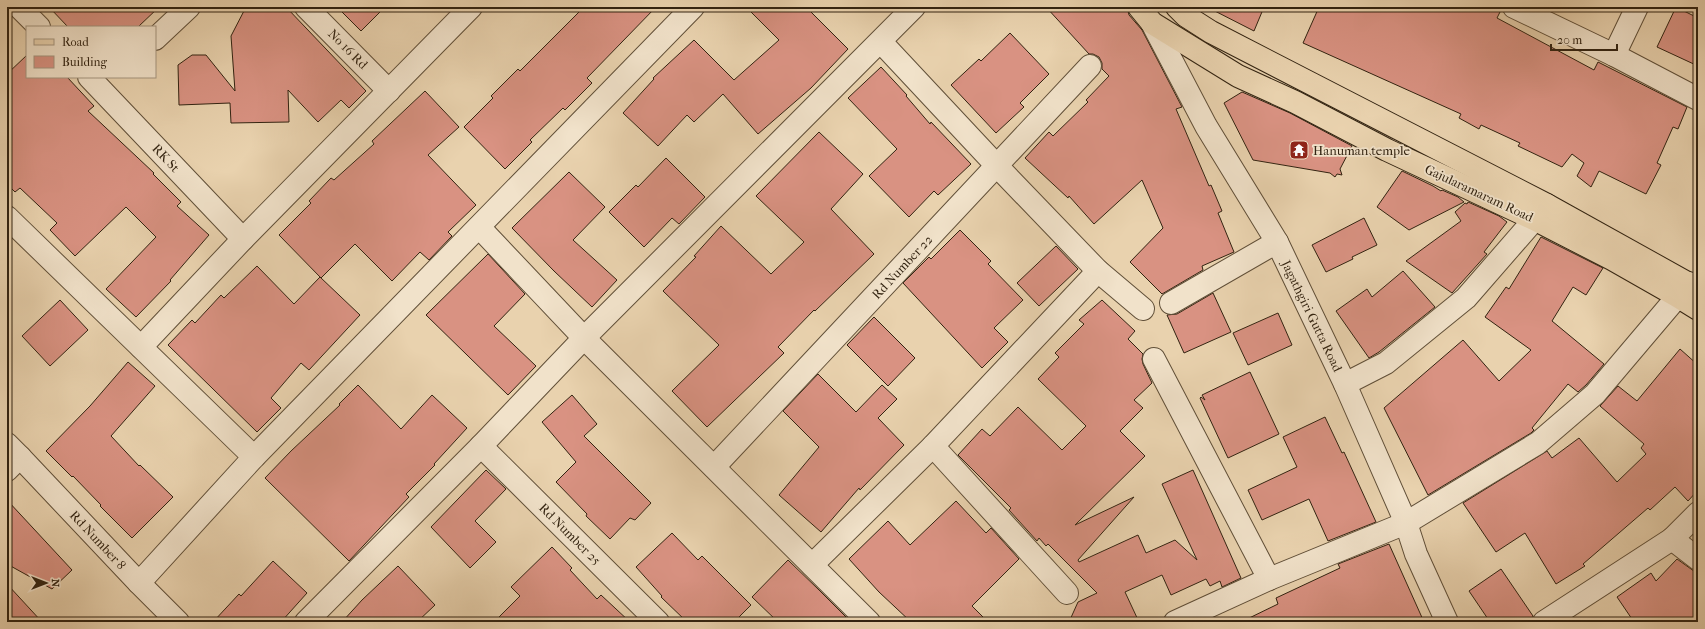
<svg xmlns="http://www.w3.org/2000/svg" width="1705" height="629" font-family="'IM FELL French Canon',serif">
	<rect width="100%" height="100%" fill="#e9d2ae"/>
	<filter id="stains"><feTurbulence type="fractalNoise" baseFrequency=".005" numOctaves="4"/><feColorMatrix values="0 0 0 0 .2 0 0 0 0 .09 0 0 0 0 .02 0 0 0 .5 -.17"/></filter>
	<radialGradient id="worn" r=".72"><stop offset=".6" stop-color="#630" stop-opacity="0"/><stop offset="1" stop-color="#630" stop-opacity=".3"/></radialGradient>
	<!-- building -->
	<g fill="#d99282" stroke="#322311">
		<path d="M49,7H159L138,27H68Z"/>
		<path d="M246,7H286L366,91L349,108L341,100L318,122L288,90L289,122L231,123L230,103L179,105L178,65L192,55H206L235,91L231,36Z"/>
		<path d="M337,7H385L361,31Z"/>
		<path d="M584,7H656L587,78L592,83L565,110L563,108L530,140L532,142L505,169L464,127L493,98L491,96L518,69L520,71Z"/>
		<path d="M746,7H806L848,49L811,88L758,134L723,94L694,122L687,115L658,146L623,113L654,79L653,78L694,40L734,80L779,40Z"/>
		<path d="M1046,7H1127L1129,15L1142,30L1182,107L1176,109L1209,186L1211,185L1222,211L1218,213L1234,252L1202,266L1203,270L1162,294L1130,262L1163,228L1142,180L1094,224L1069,196L1068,198L1025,158L1049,132L1053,136L1088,102L1086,100L1109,76L1102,69V63L1099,57L1093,54H1089Z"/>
		<path d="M1207,7H1264L1254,31Z"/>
		<path d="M1319,7H1489L1500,12L1497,18L1594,70L1598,62L1687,107L1678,129L1673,127L1657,163L1661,165L1646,194L1599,171L1591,187L1577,176L1584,163L1572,154L1562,167L1518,146L1520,143L1481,125L1479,129L1459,118L1461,114L1303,43Z"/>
		<path d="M1676,7L1698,18V66L1657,47Z"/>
		<path d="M1010,33L1049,74L1020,103L1024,107L996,133L951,85L979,59L981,61Z"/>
		<path d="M27,55V77H67L94,106L88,111L154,173L153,174L181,202L177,206L209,235L170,280L171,281L136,317L106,289L156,237L126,207L75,256L50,230L57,223L20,188L15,192L7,184V74Z"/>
		<path d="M881,67L907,95L906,96L930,124L931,122L971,164L938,195L934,191L909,217L869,176L897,149L848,98Z"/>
		<path d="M425,91L459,127L428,155L476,205L448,232L452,236L429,260L420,252L392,281L355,244L321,278L279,235L311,203L309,201L331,178L334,180L374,144L372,141Z"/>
		<path d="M1242,92L1290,113L1352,146L1340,169L1342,175L1337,174L1335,177L1330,173L1253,160L1224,103Z"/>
		<path d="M819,132L863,174L831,209L874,254L815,311L814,310L778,347L784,353L707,427L672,391L719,345L663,291L696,257L694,256L721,226L771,274L804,242L756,196Z"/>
		<path d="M666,158L705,197L679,224L672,218L644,247L609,212L636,185L638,187Z"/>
		<path d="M1402,171L1433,186L1441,191L1442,190L1458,197L1464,202L1409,230L1377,207Z"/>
		<path d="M569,172L605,207L573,240L617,280L592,307L554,271L512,228Z"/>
		<path d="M1468,202L1499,216L1507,222L1484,252L1487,254L1452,293L1406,261L1461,221L1455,212L1465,203L1467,204Z"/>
		<path d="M1364,218L1377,245L1352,257L1353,259L1326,272L1312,245Z"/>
		<path d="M960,230L991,261L988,264L1023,300L994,328L1008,342L982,368L903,283L929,257L931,259Z"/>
		<path d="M1541,237L1603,268L1586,295L1573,287L1552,321L1604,364L1586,385L1578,392L1568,384L1532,428L1534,430L1531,433L1428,495L1384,408L1463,340L1499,381L1531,350L1485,317L1506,287L1509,289Z"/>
		<path d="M1056,246L1078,269L1039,306L1017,283Z"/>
		<path d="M488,254L525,294L494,326L536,366L508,395L426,315Z"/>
		<path d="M257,266L294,304L320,277L360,315L309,370L301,363L271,398L281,408L257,432L168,345L192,320L195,323L221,295L224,298Z"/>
		<path d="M1403,271L1435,307L1379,352L1369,358L1336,311L1367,289L1372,297Z"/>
		<path d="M1213,293L1231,332L1184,353L1167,315L1177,314Z"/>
		<path d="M60,300L88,330L50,366L22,336Z"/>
		<path d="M1102,300L1135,331L1128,339L1143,354L1142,359L1143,364L1152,383L1134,400L1143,408L1120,431L1145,456L1075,525L1134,497L1078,560L1079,562L1138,535L1146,553L1175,540L1197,560L1162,484L1193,470L1241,578L1222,587L1220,581L1210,586L1206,579L1171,595L1162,575L1125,592L1139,622H1069L1078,602L1097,593L1048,544L1046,546L1039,538L1037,541L1009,510L1011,508L958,455L982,429L990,436L1018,407L1062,450L1086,426L1038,379L1059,357L1055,353L1084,324L1079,320Z"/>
		<path d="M1278,313L1292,345L1248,365L1233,333Z"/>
		<path d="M874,317L915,358L888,386L847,345Z"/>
		<path d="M1680,349L1698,365V490L1688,501L1675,487L1650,510L1648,508L1583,564L1585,566L1556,584L1525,533L1496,552L1463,503L1547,451L1552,458L1579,438L1617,482L1646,454L1641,448L1644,444L1600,406L1618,386L1637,401Z"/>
		<path d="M128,362L155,386L111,436L139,466L140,465L173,497L132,538L100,506L101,505L73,476L72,477L46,451L90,406Z"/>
		<path d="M1250,372L1279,434L1228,458L1200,398L1201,397L1205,400L1202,395Z"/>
		<path d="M818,374L856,412L882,385L897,399L878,418L904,445L860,490L859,488L821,532L779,495L819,447L783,411Z"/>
		<path d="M358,385L401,429L432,395L467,428L434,464L435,465L406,494L409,497L349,561L265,478L291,451L340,405L339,404Z"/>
		<path d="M572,395L597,424L584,436L651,503L635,520L630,518L610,539L586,516L587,514L556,482L576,462L542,422Z"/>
		<path d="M1325,417L1342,453L1344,452L1376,522L1328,541L1309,499L1262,520L1248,490L1297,467L1283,437Z"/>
		<path d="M486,470L506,489L475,521L496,542L470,568L431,527Z"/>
		<path d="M7,500L72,570L52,589L7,564Z"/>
		<path d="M956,501L986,533L991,528L1019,559L972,606L988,622H911L879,592L849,559L888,521L910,545Z"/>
		<path d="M672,533L698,560L702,556L751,605L734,622H687L661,597L662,596L636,567Z"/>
		<path d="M1389,544L1424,622H1241L1278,604L1276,598L1340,568L1338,564Z"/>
		<path d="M552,547L572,568L570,570L597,599L601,595L630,622H494L520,596L511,587Z"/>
		<path d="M1677,559L1698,574V622H1634L1617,597L1651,573L1656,581Z"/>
		<path d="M788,560L819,590L851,622H778L752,597Z"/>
		<path d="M273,561L307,593L281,622H213L239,594L241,596Z"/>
		<path d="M398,566L435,605L417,622H342L362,600Z"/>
		<path d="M1501,569L1533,616L1532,622H1490L1469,591Z"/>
		<path d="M7,584L42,622H7Z"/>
	</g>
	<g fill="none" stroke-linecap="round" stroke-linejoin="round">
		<!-- minor casing -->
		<g stroke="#604f38" stroke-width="24">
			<g id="minor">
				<path d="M19,7L39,27"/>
				<path d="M306,7L389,91"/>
				<path d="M1514,7L1614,55L1698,99"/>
				<path d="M1152,23L1206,126L1277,242L1345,384L1406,523L1416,554L1447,622"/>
				<path d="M155,39L189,7"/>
				<path d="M881,42L997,166L1098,271L1143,309"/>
				<path d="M1614,55L1637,7"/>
				<path d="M89,77L243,239"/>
				<path d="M7,217L254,457"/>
				<path d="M479,227L584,338L869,622"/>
				<path d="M1171,303L1277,242"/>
				<path d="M141,347L243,239L471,7"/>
				<path d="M1154,359L1269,579"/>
				<path d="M1345,384L1386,363L1466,298L1547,205"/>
				<path d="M7,444L20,457L7,470"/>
				<path d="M481,446L658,622"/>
				<path d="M933,446L1067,593"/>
				<path d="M20,457L139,583L178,622"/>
				<path d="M714,467L1090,66"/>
				<path d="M1672,539L1698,559"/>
				<path d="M812,565L933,446L1098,271"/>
				<path d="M139,583L254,457L693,7"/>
				<path d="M306,622L481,446L584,338L914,7"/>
				<path d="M1175,622L1269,579L1406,523L1538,443L1595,394L1689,283"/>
				<path d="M1544,622L1672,539L1698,513"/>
			</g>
		</g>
		<!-- major casing -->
		<g stroke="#322311" stroke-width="24">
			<g id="major">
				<path d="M1139,7L1152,23L1238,76L1295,102L1387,150L1534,219L1612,259L1677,296L1698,309"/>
				<path d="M1177,7L1186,16L1211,32L1547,205L1698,289"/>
			</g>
		</g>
		<!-- minor -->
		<use href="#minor" stroke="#f1e2ca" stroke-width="22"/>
		<!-- major -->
		<use href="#major" stroke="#e9d2ae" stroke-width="22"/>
	</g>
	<!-- icons -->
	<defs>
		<g id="temple-square" transform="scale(1)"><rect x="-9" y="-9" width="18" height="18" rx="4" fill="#8f2418" stroke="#f1e2ca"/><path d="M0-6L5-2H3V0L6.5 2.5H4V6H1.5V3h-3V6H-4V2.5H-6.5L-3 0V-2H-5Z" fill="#fff"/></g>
	</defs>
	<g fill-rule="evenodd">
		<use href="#temple-square" x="1299" y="150"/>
	</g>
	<g text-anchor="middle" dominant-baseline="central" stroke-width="3.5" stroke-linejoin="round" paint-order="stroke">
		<!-- street labels -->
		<g font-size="13" fill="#322311" stroke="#f1e2ca">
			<text transform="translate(348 49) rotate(45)">No 16 Rd</text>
			<text transform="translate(166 158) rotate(47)">RK St</text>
			<text transform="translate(1479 193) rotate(25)">Gajularamaram Road</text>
			<text transform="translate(902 267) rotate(-47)">Rd Number 22</text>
			<text transform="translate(1312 316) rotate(64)">Jagathgiri Gutta Road</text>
			<text transform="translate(570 534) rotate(45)">Rd Number 25</text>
			<text transform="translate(98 540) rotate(47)">Rd Number 8</text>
		</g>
		<!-- poi labels -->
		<g font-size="13" fill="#322311" stroke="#f1e2ca" text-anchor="start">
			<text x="1313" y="150">Hanuman temple</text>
		</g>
	</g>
	<!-- margin -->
	<rect width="1705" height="629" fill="none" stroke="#e9d2ae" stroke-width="24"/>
	<rect x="8" y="8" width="1689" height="613" fill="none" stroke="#322311" stroke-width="2"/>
	<rect x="12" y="12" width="1681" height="605" fill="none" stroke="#322311"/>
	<!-- legend -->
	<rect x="26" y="26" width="130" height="52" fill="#f1e2ca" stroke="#a59680"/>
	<rect x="34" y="39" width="20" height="6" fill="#e9d2ae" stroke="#a59680"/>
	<text x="62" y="46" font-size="12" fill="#322311">Road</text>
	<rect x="34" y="56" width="20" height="12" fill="#d99282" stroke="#a59680"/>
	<text x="62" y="66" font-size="12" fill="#322311">Building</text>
	<!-- north arrow -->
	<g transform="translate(46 583) rotate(90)" stroke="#f1e2ca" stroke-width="3" paint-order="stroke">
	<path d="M0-3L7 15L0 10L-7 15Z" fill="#322311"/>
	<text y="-6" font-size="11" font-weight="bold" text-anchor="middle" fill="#322311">N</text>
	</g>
	<!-- scale -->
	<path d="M1551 44v6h66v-6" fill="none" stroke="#322311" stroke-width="2"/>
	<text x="1557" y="44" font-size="12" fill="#322311" stroke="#f1e2ca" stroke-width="3" paint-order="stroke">20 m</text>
	<rect width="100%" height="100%" filter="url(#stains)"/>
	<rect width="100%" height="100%" fill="url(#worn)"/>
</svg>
